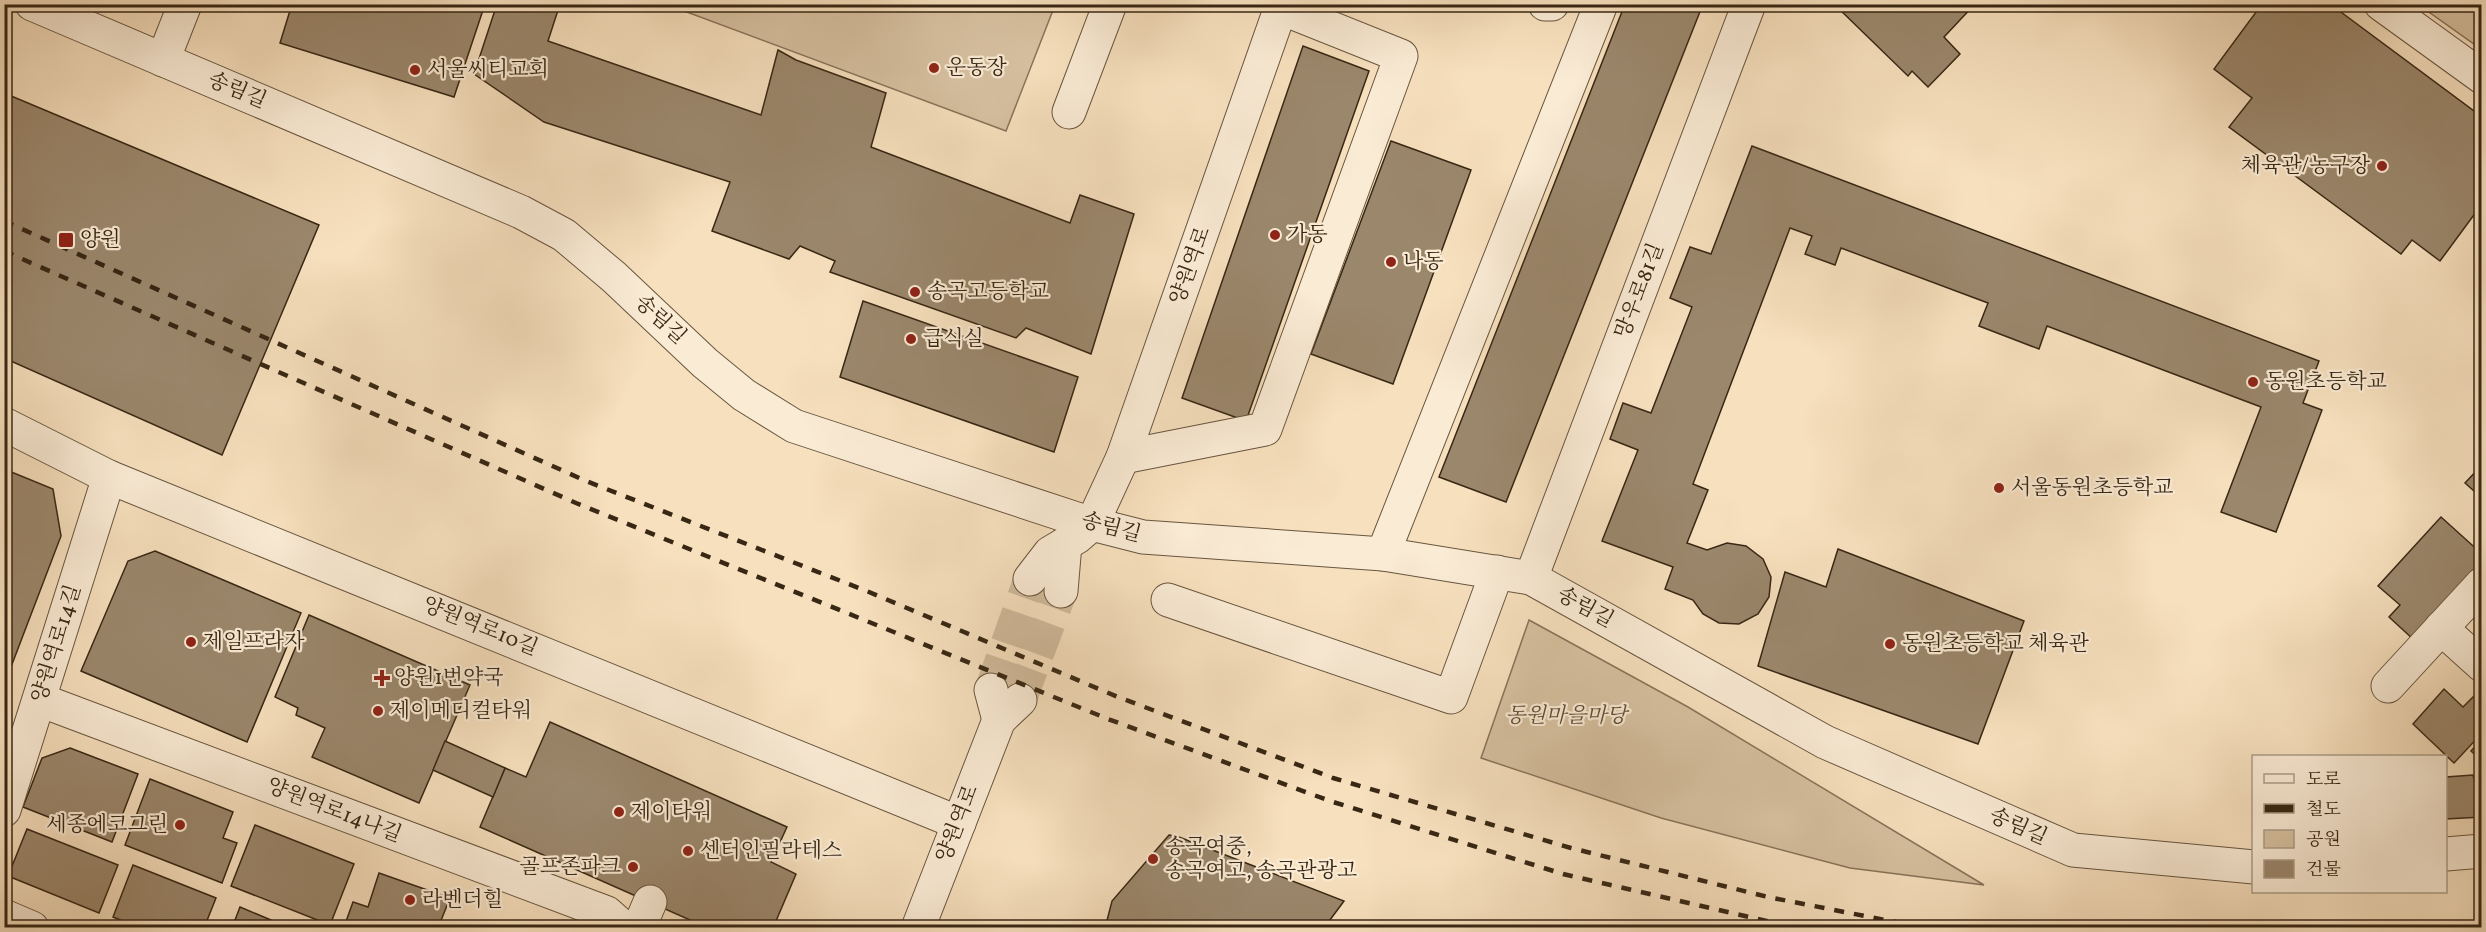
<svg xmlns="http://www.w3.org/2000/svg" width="2486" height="932" font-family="Vollkorn,'Noto Serif KR',serif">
	<rect width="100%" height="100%" fill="#f7e0be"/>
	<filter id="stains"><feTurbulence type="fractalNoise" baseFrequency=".00333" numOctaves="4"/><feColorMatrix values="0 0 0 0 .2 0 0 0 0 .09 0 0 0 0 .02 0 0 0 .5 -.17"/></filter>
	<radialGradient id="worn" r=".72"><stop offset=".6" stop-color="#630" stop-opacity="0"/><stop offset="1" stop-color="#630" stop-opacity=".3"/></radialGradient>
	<!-- green -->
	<g fill="#d7c1a1" stroke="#88745a" stroke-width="1.5">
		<path d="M668,5H1055L1006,131Z"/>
		<path d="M2419,5H2481V49Z"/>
		<path d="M1529,620L1688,707L1984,885L1850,868L1661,818L1481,758Z"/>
	</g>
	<!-- building -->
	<g fill="#9b876c" stroke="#382714" stroke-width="1.5">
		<path d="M292,4H485L454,97L280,43Z"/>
		<path d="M497,4H560L548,41L761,115L778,50L796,60L886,93L871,147L1070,223L1080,195L1134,214L1091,354L1026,328L1016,338L830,272L835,261L800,246L789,259L712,231L730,182L544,122L474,74Z"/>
		<path d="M1625,4H1703L1506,502L1439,477Z"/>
		<path d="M1834,4H1975L1944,37L1960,54L1928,87L1912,71L1908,76Z"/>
		<path d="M2262,4H2330L2482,117V204L2440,261L2412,240L2401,254L2229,127L2252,98L2214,69Z"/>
		<path d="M1303,46L1369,71L1246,421L1182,398Z"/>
		<path d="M4,93L319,225L222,455L4,358Z"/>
		<path d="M1391,141L1471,170L1393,384L1311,354Z"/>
		<path d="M1752,146L2319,361L2303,403L2322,410L2276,532L2221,512L2261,407L2047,326L2039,349L1979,326L1988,303L1841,248L1835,265L1805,254L1812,236L1790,228L1693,484L1708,490L1687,543L1707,550L1727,543L1746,546L1763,559L1771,577L1769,597L1758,614L1739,624L1719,623L1703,614L1693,600L1665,589L1673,567L1602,541L1638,450L1610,439L1623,403L1651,413L1692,307L1670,298L1690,247L1711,254Z"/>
		<path d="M863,301L1078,377L1054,452L840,377Z"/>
		<path d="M2482,465V498L2465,483Z"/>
		<path d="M4,469L53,489L61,536L6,680Z"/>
		<path d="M2441,517L2482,554V566L2414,640L2389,617L2400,605L2378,586Z"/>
		<path d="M1838,549L2024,621L1978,744L1758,666L1785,572L1826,587Z"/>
		<path d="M155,551L301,613L247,742L81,671L128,561Z"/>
		<path d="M309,615L470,685L419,803L312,757L325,728L296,715L298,708L275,697Z"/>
		<path d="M2444,689L2463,707L2479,691L2482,694V733L2454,763L2413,724Z"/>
		<path d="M550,722L787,827L771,862L796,874L773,928H708L480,827L505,768L526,777Z"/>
		<path d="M2482,739V761L2471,751Z"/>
		<path d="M445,741L505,768L493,797L433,770Z"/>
		<path d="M70,748L138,774L112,842L23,807L42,758Z"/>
		<path d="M2473,775L2475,783H2480L2482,791V817L2446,819V777Z"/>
		<path d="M150,779L233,812L223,838L237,843L222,883L125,845Z"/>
		<path d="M255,825L354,864L330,925L231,886Z"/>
		<path d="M27,829L118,865L99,913L8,876Z"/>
		<path d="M1169,835L1179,837L1344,901L1324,928H1105L1112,901Z"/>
		<path d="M133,865L216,898L204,928H140L113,917Z"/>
		<path d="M379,873L450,898L438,928L344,927L353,902L368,907Z"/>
		<path d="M240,907L290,928H232Z"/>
	</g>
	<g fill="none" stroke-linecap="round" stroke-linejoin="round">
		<!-- minor-tunnel -->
		<g stroke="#d1bb9c" stroke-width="33" stroke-dasharray="33 16" stroke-linecap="butt">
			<path d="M991,690L1030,579"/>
			<path d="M1020,700L1061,591"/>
		</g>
		<!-- minor casing -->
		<g stroke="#68553e" stroke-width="35">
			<g id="minor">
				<path d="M32,4L521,212L564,235L614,277L705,363L744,395L794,426L1092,524L1143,537L1383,554L1531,578L1825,742L2073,850L2254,867"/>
				<path d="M1545,4H1552"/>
				<path d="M2381,4L2482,77"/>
				<path d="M163,60L185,4"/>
				<path d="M1069,112L1110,4"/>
				<path d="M4,424L109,477L959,823"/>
				<path d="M1123,457L1265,429L1401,56L1281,8"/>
				<path d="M1383,554L1601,4"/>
				<path d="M1531,578L1749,4"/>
				<path d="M1030,579L1050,553L1077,537L1092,524L1123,457L1282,4"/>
				<path d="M1061,591L1065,544"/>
				<path d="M1168,600L1451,697L1497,572"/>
				<path d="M2441,628L2482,665"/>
				<path d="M2388,686L2482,584"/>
				<path d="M991,690L999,720"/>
				<path d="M40,700L607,913L624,928"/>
				<path d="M4,810L109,477"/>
				<path d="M2446,854L2482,851"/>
				<path d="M4,916L32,928"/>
				<path d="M639,928L650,902"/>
				<path d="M918,928L999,720L1020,700"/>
			</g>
		</g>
		<!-- minor -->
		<use href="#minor" stroke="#faebd5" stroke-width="33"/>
		<!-- rail -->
		<g stroke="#382714" stroke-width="4.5" stroke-dasharray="10 10" stroke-linecap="butt">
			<path d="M4,221L586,481L869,592L1118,697L1333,778L1571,848L1768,897L1926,928"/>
			<path d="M4,251L576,503L1108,719L1330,801L1563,874L1797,928"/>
		</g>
	</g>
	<!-- markers -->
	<g fill="#8f2418" stroke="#faebd5" stroke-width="2">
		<circle cx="934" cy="68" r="6"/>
		<circle cx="415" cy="70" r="6"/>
		<circle cx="2382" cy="166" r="6"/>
		<circle cx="1275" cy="235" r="6"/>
		<rect x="58" y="232" width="16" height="16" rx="3"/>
		<circle cx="1391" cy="262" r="6"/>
		<circle cx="915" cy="292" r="6"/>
		<circle cx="911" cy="339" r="6"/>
		<circle cx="2253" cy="382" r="6"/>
		<circle cx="1999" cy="488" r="6"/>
		<circle cx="191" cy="642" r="6"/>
		<circle cx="1890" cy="644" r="6"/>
		<path d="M379 669h6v6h6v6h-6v6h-6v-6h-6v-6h6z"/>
		<circle cx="378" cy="711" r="6"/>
		<circle cx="619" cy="812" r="6"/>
		<circle cx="180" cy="825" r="6"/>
		<circle cx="688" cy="851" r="6"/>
		<circle cx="1153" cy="859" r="6"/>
		<circle cx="633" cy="867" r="6"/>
		<circle cx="410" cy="900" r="6"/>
	</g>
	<g text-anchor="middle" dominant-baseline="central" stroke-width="4.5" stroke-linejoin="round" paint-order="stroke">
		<!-- poi labels -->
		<g font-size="21" fill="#382714" stroke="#faebd5" text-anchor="start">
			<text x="946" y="68">운동장</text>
			<text x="427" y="70">서울씨티교회</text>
			<text x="2370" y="166" text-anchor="end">체육관/농구장</text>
			<text x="1287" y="235">가동</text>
			<text x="80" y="240">양원</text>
			<text x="1403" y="262">나동</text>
			<text x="927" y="292">송곡고등학교</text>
			<text x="923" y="339">급식실</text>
			<text x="2265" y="382">동원초등학교</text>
			<text x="2011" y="488">서울동원초등학교</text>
			<text x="203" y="642">제일프라자</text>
			<text x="1902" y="644">동원초등학교 체육관</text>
			<text x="394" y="678">양원1번약국</text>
			<text x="390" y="711">제이메디컬타워</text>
			<text x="631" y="812">제이타워</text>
			<text x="168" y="825" text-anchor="end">세종에코그린</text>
			<text x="1165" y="847">송곡여중,<tspan x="1165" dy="24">송곡여고, 송곡관광고</tspan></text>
			<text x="700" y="851">센터인필라테스</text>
			<text x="621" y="867" text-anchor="end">골프존파크</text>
			<text x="422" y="900">라벤더힐</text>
		</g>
		<!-- street labels -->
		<g font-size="21" fill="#382714" stroke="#faebd5">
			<text transform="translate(237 91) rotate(23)">송림길</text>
			<text transform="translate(1191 266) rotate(-70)">양원역로</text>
			<text transform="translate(1640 291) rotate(-69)">망우로81길</text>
			<text transform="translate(660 320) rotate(43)">송림길</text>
			<text transform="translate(1111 528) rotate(15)">송림길</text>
			<text transform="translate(1585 608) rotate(29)">송림길</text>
			<text transform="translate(480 627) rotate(22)">양원역로10길</text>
			<text transform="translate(57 644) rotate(-73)">양원역로14길</text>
			<text transform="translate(334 811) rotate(21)">양원역로14나길</text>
			<text transform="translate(958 824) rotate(-69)">양원역로</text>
			<text transform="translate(2018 827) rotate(24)">송림길</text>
		</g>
		<!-- park labels -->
		<g font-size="21" font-style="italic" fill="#604e37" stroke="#faebd5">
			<text x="1566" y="716">동원마을마당</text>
		</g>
	</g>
	<!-- margin -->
	<rect width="2486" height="932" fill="none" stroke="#f7e0be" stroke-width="24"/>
	<rect x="6" y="6" width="2474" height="920" fill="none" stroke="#382714" stroke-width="3"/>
	<rect x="12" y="12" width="2462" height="908" fill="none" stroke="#382714" stroke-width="1.5"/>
	<!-- legend -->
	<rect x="2252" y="755" width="195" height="138" fill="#faebd5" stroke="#ac9d88" stroke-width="1.5"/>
	<rect x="2264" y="774" width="30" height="9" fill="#faebd5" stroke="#ac9d88" stroke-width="1.5"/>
	<text x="2306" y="785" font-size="18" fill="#382714">도로</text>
	<rect x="2264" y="804" width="30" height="9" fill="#382714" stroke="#ac9d88" stroke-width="1.5"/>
	<text x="2306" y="815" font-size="18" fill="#382714">철도</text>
	<rect x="2264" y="830" width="30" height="18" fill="#d7c1a1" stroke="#ac9d88" stroke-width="1.5"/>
	<text x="2306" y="845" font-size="18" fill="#382714">공원</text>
	<rect x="2264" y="860" width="30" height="18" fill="#9b876c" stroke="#ac9d88" stroke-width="1.5"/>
	<text x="2306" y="875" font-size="18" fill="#382714">건물</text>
	<rect width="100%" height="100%" filter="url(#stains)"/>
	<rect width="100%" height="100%" fill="url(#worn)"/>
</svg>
